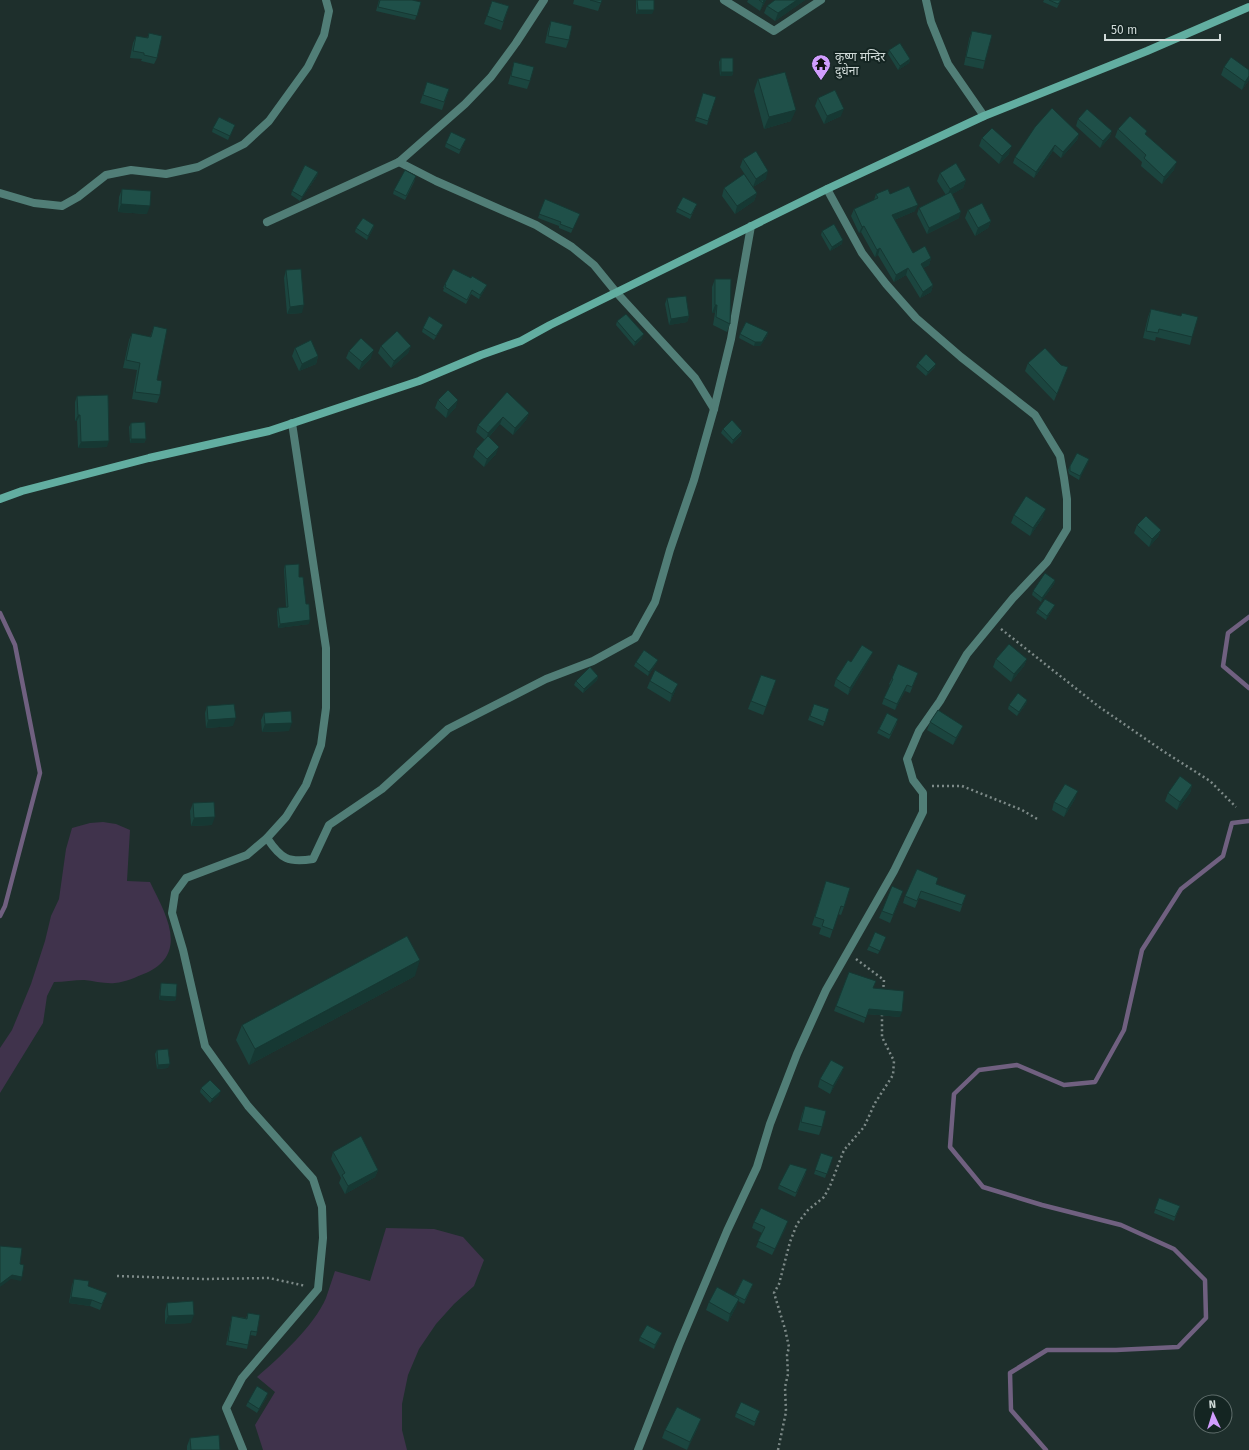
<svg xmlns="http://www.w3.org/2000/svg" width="1249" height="1450" font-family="'Fira Sans','Noto Sans Devanagari',sans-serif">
	<rect width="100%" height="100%" fill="#1e2f2c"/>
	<!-- green -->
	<g fill="#40334c">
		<path d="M103,822L116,824L130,830L127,881L150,882C165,913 190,953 146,973C136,977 126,982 115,983C105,984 94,981 84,980C74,980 64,982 54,982L47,996L43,1023L0,1093V1048L12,1030L31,984L45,941L51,916L59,899L66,849L72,828L90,823Z"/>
		<path d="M386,1228L434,1229L463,1237L484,1260L474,1286L454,1304L436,1324L419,1349L408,1375L402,1404V1430L407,1450H263L255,1425L275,1392L257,1377C280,1357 314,1326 326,1298C329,1289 332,1280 335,1271L370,1281Z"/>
	</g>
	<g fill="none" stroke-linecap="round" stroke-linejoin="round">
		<!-- stream -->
		<g stroke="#706080" stroke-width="4.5">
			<path d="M0,613L15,645L40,773L5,906L0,916"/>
			<path d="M1249,617L1228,633L1223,666L1249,688"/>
			<path d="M1046,1450L1011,1410L1010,1373L1047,1350H1116L1178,1347L1206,1318L1205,1280L1174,1249L1121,1225L1042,1205L983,1187L950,1147L954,1094L979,1070L1017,1065L1064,1085L1095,1082L1124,1030L1142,950L1181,889L1223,856L1232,823L1249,821"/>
		</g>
		<!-- path -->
		<g stroke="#7d8a88" stroke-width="2.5" stroke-dasharray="2 3" stroke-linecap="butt">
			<path d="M1001,629L1098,706L1163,751L1210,781L1236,807"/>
			<path d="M932,786H962L1022,810L1039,820"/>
			<path d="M856,959L884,980L883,992"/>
			<path d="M117,1276L205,1279L269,1278L306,1286"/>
			<path d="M778,1450L786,1412L785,1387L788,1374L787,1355L789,1347L785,1329L774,1293L779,1284L790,1242L797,1224L808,1210L824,1197L830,1186L844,1150L864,1127L875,1103L893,1075L894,1061L882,1037V1013"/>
		</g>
		<!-- street -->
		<g stroke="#517e77" stroke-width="8">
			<path d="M724,0L774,31L821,0"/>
			<path d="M926,0L931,22L948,64L984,116"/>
			<path d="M399,162L436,181L536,225L572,247L594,265L616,292L695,378L714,409"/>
			<path d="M0,193L34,203L62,206L78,197L106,175L131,170L166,174L198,167L244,144L269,121L308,67L324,35L329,11L326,0"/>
			<path d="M267,222L399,162L465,104L491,77L516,43L544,0"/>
			<path d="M267,838C281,859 288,863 313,859L329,825L382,789L448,729L546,679L593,661L635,638L655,602L670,550L694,480L714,409L731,339L751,226"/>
			<path d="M243,1450L226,1408L242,1378L318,1289L323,1238L322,1207L313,1179L248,1106L205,1046L183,950L172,913L175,893L186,878L247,855L267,838L286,817L306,785L321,745L326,708V648L292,423"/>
			<path d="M638,1450L679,1345L727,1231L757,1167L770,1124L797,1054L826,990L894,871L923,812V793L913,780L907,759L919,731L940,701L967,654L1013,598L1047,562L1067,529V499L1064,478L1060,456L1035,415L961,357L916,318L886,284L862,253L827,189"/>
		</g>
		<!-- secondary -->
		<path stroke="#62aea1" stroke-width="8" d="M0,499L22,491L149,458L269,431L419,381L481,355L521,341L550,325L827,189L984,116L1147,51L1249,7"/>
	</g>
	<!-- wall -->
	<g fill="#1b453f">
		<path d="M379,0H412L421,2L415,20L376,11Z"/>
		<path d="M574,0H602L598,11L573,4Z"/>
		<path d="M636,0H654L652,14H636Z"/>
		<path d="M748,0H766L760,11L747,2Z"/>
		<path d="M775,0H805L775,21L764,13L767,6Z"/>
		<path d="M1044,0H1061L1057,8L1043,2Z"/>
		<path d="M492,1L509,6L501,30L484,24Z"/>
		<path d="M551,21L569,40L566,48L545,43L548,29Z"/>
		<path d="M972,31L985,61L983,69L964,65L969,39Z"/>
		<path d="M149,33L157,58L154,64L141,61L142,59L130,58L133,43L136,36L147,38Z"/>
		<path d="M889,50L910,59L909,63L898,70L888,54Z"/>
		<path d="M721,58L733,72L732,76H720L719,62Z"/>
		<path d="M514,62L530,81L527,89L508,84L512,70Z"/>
		<path d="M1224,67L1249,80L1242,90L1221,75Z"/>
		<path d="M758,79L791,121L764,129L754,91Z"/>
		<path d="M427,82L449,89L442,110L420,103Z"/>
		<path d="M703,93L716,97L707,125L695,121Z"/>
		<path d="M818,98L841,116L824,124L815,106Z"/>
		<path d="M1078,119L1112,131L1109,138L1100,148L1076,126Z"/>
		<path d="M235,125L228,140L212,132L213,128Z"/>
		<path d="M1118,129L1146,135L1174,170L1162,184L1141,166L1142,162L1115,137Z"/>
		<path d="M1079,134L1077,140L1061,158L1053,151L1034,178L1013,163L1015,157Z"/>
		<path d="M982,138L1009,154L999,164L979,146Z"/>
		<path d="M446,143H464L459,154L445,147Z"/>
		<path d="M743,159L766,179L753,187L740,167Z"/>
		<path d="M318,172L317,176L300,201L291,195L292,191Z"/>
		<path d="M940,173L966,180L963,188L952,194L959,218L927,234L917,214L919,208L946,195L937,181Z"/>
		<path d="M415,180L405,200L393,194L394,190Z"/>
		<path d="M724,188L757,193L754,201L735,214L722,196Z"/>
		<path d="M122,189L147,214L118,212L119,197Z"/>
		<path d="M876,194H890L915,211L894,220L913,253L931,258L929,265L923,268L933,285L931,292L920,298L906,275L894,282L878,255L875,257L861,232L859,233L851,216L854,209L874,200Z"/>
		<path d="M545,199L578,218L571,233L559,228V226L538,218Z"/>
		<path d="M697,204L690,219L676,212L677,208Z"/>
		<path d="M968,210L991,221L988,228L975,236L965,218Z"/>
		<path d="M374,225L373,229L367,240L355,232L356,228Z"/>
		<path d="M822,231L842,244L830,251L821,235Z"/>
		<path d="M286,270L302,313L287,314L284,278Z"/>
		<path d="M471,278L487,285L485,289L479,299L471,294L466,304L443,291L444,288H443L445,284Z"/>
		<path d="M715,279L730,324L727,332L713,325L715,313H712V287Z"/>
		<path d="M667,298L689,316L687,322L669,325L665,304Z"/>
		<path d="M1151,309L1181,316L1192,337L1190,345L1156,337L1155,341L1143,338L1148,317Z"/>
		<path d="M617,321L642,338L634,346L616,325Z"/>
		<path d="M154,326L157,380L160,395L157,403L132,399L137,370L123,368L129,340L132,333L150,337Z"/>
		<path d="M423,328L441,329L434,340L422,332Z"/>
		<path d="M768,332L767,336L760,346H754L739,338L740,334Z"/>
		<path d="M381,346H411L408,353L391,368L378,353Z"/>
		<path d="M295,348L318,356L316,364L299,371L292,356Z"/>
		<path d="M349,351L371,358L359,370L346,358Z"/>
		<path d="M918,363L935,367L926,376L916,367Z"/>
		<path d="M1028,363L1061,365L1068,367L1054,401L1025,371Z"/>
		<path d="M507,392L529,413L526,420L513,435L500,424L489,437L496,454L484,467L473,457L476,449L485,440L476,432L478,425Z"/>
		<path d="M77,396L107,447L78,448L77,421H75V402Z"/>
		<path d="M438,400L456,407L446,418L435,408Z"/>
		<path d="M131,423L146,439L144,443H130L129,427Z"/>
		<path d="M723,429L742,431L741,435L732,444L721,433Z"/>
		<path d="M1089,459L1079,480L1069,474L1068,470L1070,466Z"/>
		<path d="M1014,515L1043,517L1030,536L1011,523Z"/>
		<path d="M1137,525L1161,530L1158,537L1149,547L1134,533Z"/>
		<path d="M285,565L299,577L306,604L309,624L278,628L277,612L278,608L286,607L284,569Z"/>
		<path d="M1055,580L1054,584L1041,602L1032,595L1033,591Z"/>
		<path d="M1038,609H1053L1046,620L1036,613Z"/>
		<path d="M870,658L848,695L834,686L836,679L851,662Z"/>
		<path d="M996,659H1027L1024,666L1011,682L993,667Z"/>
		<path d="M636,662L656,664L648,676L634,666Z"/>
		<path d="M918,673L910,693L905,691L895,710L882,704L884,698L890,685L889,684L892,678Z"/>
		<path d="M761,675L776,680L763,715L748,709Z"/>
		<path d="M598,676L597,680L583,693L574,685L576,681Z"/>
		<path d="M650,681L675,691L670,702L647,688Z"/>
		<path d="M1027,700L1026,704L1017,716L1008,709L1009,705Z"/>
		<path d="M814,704L829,709L823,726L808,720Z"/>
		<path d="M207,706L233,726L206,728L205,713Z"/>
		<path d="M264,713L289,731L262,732L261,720Z"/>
		<path d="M930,722L960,733L953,745L927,730Z"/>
		<path d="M897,723L889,739L877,733L879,729Z"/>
		<path d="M1192,785L1190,793L1177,810L1165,801L1168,793Z"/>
		<path d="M1075,799L1064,817L1052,810L1054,802Z"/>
		<path d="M193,803L212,825L191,826L190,811Z"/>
		<path d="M826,881L844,907L841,915L838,914L830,938L819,934L821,928L812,925Z"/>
		<path d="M936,884L966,895L960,912L919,898L915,908L903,903L905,896Z"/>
		<path d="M900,899L890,923L879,918L882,911Z"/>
		<path d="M886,937L878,954L867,950L869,946Z"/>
		<path d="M849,972L874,988L900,1017L867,1014L864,1023L834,1011Z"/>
		<path d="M415,976L249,1065L236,1040L242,1025Z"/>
		<path d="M161,983L176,997L175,1001L159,1000L160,987Z"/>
		<path d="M157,1050L168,1068L157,1069L155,1054Z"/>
		<path d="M844,1067L841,1074L830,1094L818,1087L820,1079Z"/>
		<path d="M201,1088L219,1095L210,1103L200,1092Z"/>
		<path d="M805,1106L822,1127L819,1135L798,1130L802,1114Z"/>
		<path d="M333,1152L378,1170L375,1177L345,1194L339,1183L341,1178L331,1159Z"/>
		<path d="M821,1153L833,1157L825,1178L814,1174Z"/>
		<path d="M806,1173L795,1197L778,1189L779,1185Z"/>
		<path d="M1159,1198L1180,1206L1174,1221L1154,1213Z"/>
		<path d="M754,1222L786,1227L772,1255L756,1247L762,1233L752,1228Z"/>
		<path d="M74,1279L88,1286L107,1293L100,1310L90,1306L69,1303L72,1285Z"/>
		<path d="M743,1279L753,1284L744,1304L738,1301L736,1307L728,1322L706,1310L709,1302L734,1296Z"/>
		<path d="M167,1303L191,1323L165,1324V1311Z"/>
		<path d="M248,1313L257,1332L256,1336L250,1335L247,1349L226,1345L231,1320L232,1316L246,1318Z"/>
		<path d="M640,1337H660L654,1349L639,1341Z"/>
		<path d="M267,1397L257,1413L246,1406L248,1402Z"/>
		<path d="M760,1411L754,1426L735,1417L736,1413Z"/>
		<path d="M698,1427L687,1450L662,1438L665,1430Z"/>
		<path d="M190,1438L220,1450H187V1446Z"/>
	</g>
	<!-- shaded-wall -->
	<g fill="#163833">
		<path d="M764,0H766L760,11L763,3Z"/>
		<path d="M797,0H805L775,21L778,13Z"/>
		<path d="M638,10H654L652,14H636Z"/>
		<path d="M910,59L909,63L898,70L900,66Z"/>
		<path d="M721,72H733L732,76H720Z"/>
		<path d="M1249,76V80L1242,90L1245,82Z"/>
		<path d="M844,109L841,116L824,124L827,116Z"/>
		<path d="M796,110L791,121L764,129L769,117Z"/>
		<path d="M1112,131L1109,138L1100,148L1103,141Z"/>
		<path d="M1079,134L1077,140L1061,158L1063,152Z"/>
		<path d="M1055,145L1053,151L1034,178L1036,172Z"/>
		<path d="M1012,146L1009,154L999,164L1002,156Z"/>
		<path d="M1177,162L1174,170L1162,184L1164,177Z"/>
		<path d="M768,171L766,179L753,187L756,179Z"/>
		<path d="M318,172L317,176L300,201L302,197Z"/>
		<path d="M966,180L963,188L947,197L950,189Z"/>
		<path d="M757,193L754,201L735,214L737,206Z"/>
		<path d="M121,204L150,206L147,214L118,212Z"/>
		<path d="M918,205L915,211L889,222L892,215Z"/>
		<path d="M961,212L959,218L927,234L929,228Z"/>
		<path d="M991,221L988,228L975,236L978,228Z"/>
		<path d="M374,225L373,229L367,240L368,236Z"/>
		<path d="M864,226L861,232L859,233L862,227Z"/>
		<path d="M843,240L842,244L830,251L832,247Z"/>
		<path d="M880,248L878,255L875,257L877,250Z"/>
		<path d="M931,258L929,265L918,271L921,264Z"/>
		<path d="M908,268L906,275L894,282L896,275Z"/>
		<path d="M487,285L485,289L479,299L480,295Z"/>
		<path d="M933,285L931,292L920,298L923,292Z"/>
		<path d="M304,305L302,313L287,314L290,307Z"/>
		<path d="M715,305H717L715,313H712Z"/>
		<path d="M689,316L687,322L669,325L671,319Z"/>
		<path d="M443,325L441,329L434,340L436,336Z"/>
		<path d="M768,332L767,336L760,346H754L755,342Z"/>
		<path d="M644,334L642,338L634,346L635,342Z"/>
		<path d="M411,346L408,353L391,368L394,361Z"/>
		<path d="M374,350L371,358L359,370L362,362Z"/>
		<path d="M318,356L316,364L299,371L302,364Z"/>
		<path d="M936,364L935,367L926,376L928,372Z"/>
		<path d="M458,400L456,407L446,418L448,410Z"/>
		<path d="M529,413L526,420L513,435L515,428Z"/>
		<path d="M78,415H80L77,421H75Z"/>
		<path d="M503,417L500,424L486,440L488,433Z"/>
		<path d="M742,431L741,435L732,444L733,440Z"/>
		<path d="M131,439H146L144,443H130Z"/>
		<path d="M109,441L107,447L78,448L81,442Z"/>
		<path d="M499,447L496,454L484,467L487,459Z"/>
		<path d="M1089,459L1088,463L1079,480L1080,476Z"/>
		<path d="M1046,509L1043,517L1030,536L1033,528Z"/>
		<path d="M1161,530L1158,537L1149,547L1152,539Z"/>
		<path d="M1055,580L1054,584L1041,602L1042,598Z"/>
		<path d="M1055,605L1053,609L1046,620L1047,616Z"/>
		<path d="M310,620L309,624L278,628L280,624Z"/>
		<path d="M873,652L870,658L848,695L850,688Z"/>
		<path d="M1027,659L1024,666L1011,682L1014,674Z"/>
		<path d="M658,660L656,664L648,676L649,672Z"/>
		<path d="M598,676L597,680L583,693L584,689Z"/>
		<path d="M678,684L675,691L670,702L672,694Z"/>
		<path d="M907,685L905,691L895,710L897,704Z"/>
		<path d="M1027,700L1026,704L1017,716L1019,712Z"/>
		<path d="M236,718L233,726L206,728L208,720Z"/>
		<path d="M292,723L289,731L262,732L265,724Z"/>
		<path d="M963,726L960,733L953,745L956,738Z"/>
		<path d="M1192,785L1190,793L1177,810L1180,802Z"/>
		<path d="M1078,791L1075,799L1064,817L1067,809Z"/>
		<path d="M215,817L212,825L191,826L194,818Z"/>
		<path d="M420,960L415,976L249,1065L255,1049Z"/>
		<path d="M160,996L176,997L175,1001L159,1000Z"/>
		<path d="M869,1009L902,1012L900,1017L867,1014L864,1023Z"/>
		<path d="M170,1064L168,1068L157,1069L158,1065Z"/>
		<path d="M844,1067L841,1074L830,1094L833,1086Z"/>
		<path d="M221,1091L219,1095L210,1103L212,1099Z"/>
		<path d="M378,1170L375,1177L345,1194L348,1186Z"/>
		<path d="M788,1221L786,1227L772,1255L775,1249Z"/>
		<path d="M12,1275L22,1277L21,1281L11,1279L0,1287V1284Z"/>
		<path d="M71,1297L92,1300L90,1306L69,1303Z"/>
		<path d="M739,1299L736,1307L728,1322L730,1314Z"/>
		<path d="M194,1315L191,1323L165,1324L168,1316Z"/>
		<path d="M662,1333L654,1349L655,1345Z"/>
		<path d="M268,1393L267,1397L257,1413L259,1409Z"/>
		<path d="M701,1419L698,1427L687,1450L690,1442Z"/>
	</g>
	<!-- building -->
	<g fill="#1f5049" stroke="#163833">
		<path d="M380,0H412L421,2L417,16L378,7Z"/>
		<path d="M590,0H602L601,3Z"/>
		<path d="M637,0H654V10H638Z"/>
		<path d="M759,0H764L763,3Z"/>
		<path d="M775,0H797L778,13L767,6Z"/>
		<path d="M1049,0H1061L1058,4Z"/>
		<path d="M492,1L509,6L503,22L487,16Z"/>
		<path d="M551,21L572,26L569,40L548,36Z"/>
		<path d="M972,31L992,35L985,61L966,57Z"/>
		<path d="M149,33L162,36L157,58L144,55V53L133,51L136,36L148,38Z"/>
		<path d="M900,43L910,59L900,66L889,50Z"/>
		<path d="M1231,57L1249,70V76L1245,82L1224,67Z"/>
		<rect x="721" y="58" width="12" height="14"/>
		<path d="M514,62L534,67L530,81L511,76Z"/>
		<path d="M785,72L796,110L769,117L758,79Z"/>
		<path d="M427,82L449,89L444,102L423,95Z"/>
		<path d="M835,90L844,109L827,116L818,98Z"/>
		<path d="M703,93L716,97L708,121L696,117Z"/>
		<path d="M1052,108L1079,134L1063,152L1055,145L1036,172L1015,157L1035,127Z"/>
		<path d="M1087,109L1112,131L1103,141L1078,119Z"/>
		<path d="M1130,116L1147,131L1145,134L1177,162L1164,177L1144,158L1146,155L1118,129Z"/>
		<path d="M219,117L235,125L230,136L213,128Z"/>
		<path d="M992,128L1012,146L1002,156L982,138Z"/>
		<path d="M451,132L466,139L460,150L446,143Z"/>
		<path d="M756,151L768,171L756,179L743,159Z"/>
		<path d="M956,163L966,180L950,189L940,173Z"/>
		<path d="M305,165L318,172L302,197L292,191Z"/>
		<path d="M405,170L416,176L406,196L394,190Z"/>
		<path d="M744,174L757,193L737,206L724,188Z"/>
		<path d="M909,186L918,205L892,215L913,253L925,246L931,258L921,264L933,285L923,292L908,268L896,275L880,248L877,250L864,226L862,227L854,209L878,198L876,194L888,189L890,194Z"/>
		<path d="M122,189L151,191L150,206L121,204Z"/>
		<path d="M951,192L961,212L929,228L919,208Z"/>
		<path d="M683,197L697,204L691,215L677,208Z"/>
		<path d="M545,199L580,214L573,229L560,224L561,222L539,214Z"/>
		<path d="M982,203L991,221L978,228L968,210Z"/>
		<path d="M363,218L374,225L368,236L356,228Z"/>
		<path d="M834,224L843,240L832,247L822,231Z"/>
		<path d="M301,269L304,305L290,307L286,270Z"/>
		<path d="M453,269L471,278L472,276L487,285L480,295L472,290L467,300L445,287L446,285L445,284Z"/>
		<path d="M715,279H731L730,324L716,317L717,305H715Z"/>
		<path d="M686,296L689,316L671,319L667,298Z"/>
		<path d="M1151,309L1181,316L1182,313L1198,317L1192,337L1159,329L1158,333L1146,331Z"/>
		<path d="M626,314L644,334L635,342L617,321Z"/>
		<path d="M429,316L443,325L436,336L423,328Z"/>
		<path d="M746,322L768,332L762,342H755L740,334Z"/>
		<path d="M154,326L167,329L157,380L162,381L160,395L135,392L140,363L126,360L132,333L151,337Z"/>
		<path d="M397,331L411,346L394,361L381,346Z"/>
		<path d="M361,338L374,350L362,362L349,351Z"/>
		<path d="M311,340L318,356L302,364L295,348Z"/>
		<path d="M1045,348L1061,365L1068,367L1057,394L1028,363Z"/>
		<path d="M926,354L936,364L928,372L918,363Z"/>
		<path d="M448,390L458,400L448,410L438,400Z"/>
		<path d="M507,392L529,413L515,428L503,417L488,433L478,425Z"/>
		<path d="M108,395L109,441L81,442L80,415H78L77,396Z"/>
		<path d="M732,420L742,431L733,440L723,429Z"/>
		<path d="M145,422L146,439H131V423Z"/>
		<path d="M488,436L499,447L487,459L476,449Z"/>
		<path d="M1077,453L1089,459L1080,476L1070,471V466Z"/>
		<path d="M1026,496L1046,509L1033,528L1014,515Z"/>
		<path d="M1146,516L1161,530L1152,539L1137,525Z"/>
		<path d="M299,564V577H303L306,604H309L310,620L280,624L278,608L288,607L285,565Z"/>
		<path d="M1045,573L1055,580L1042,598L1033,591Z"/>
		<path d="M1045,599L1055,605L1047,616L1038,609Z"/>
		<path d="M1009,644L1027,659L1014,674L996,659Z"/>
		<path d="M862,645L873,652L850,688L836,679L848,660L851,662Z"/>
		<path d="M644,650L658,660L649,672L636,662Z"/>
		<path d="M898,664L918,673L912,687L907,685L897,704L884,698L893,679L892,678Z"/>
		<path d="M590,667L598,676L584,689L576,681Z"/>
		<path d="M655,670L678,684L672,694L650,681Z"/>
		<path d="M761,675L776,680L766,707L751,701Z"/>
		<path d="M1018,693L1027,700L1019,712L1009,705Z"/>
		<path d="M234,704L236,718L208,720L207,706Z"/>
		<path d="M814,704L829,709L825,722L810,716Z"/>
		<path d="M938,710L963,726L956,738L930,722Z"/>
		<path d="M291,711L292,723L265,724L264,713Z"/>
		<path d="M887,713L898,719L890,735L879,729Z"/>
		<path d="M1180,776L1192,785L1180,802L1168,793Z"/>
		<path d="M1065,784L1078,791L1067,809L1054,802Z"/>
		<path d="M214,802L215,817L194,818L193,803Z"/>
		<path d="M917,869L938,878L936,884L966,895L962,905L921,891L917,901L905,896Z"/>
		<path d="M826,881L850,888L844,907L841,906L833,930L822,926L824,920L815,917Z"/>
		<path d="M892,886L903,891L893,915L882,911Z"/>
		<path d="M875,932L886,937L880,951L869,946Z"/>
		<path d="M407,936L420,960L255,1049L242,1025Z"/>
		<path d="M849,972L876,981L873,988L904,991L902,1012L869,1009L866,1018L836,1006Z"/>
		<path d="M161,983L177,984L176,997L160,996Z"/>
		<path d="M168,1049L170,1064L158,1065L157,1050Z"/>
		<path d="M831,1060L844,1067L833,1086L820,1079Z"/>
		<path d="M210,1080L221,1091L212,1099L201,1088Z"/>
		<path d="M805,1106L826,1111L822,1127L801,1122Z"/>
		<path d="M361,1136L378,1170L348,1186L342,1175L345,1173L333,1152Z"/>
		<path d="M821,1153L833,1157L827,1174L815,1170Z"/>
		<path d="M790,1164L807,1169L796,1193L779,1185Z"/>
		<path d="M1159,1198L1180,1206L1175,1217L1155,1209Z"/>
		<path d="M761,1208L788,1221L775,1249L758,1241L765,1227L754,1222Z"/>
		<path d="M0,1246L22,1248L20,1264L24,1265L22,1277L12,1275L0,1284Z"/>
		<path d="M74,1279L89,1281L88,1286L107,1293L102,1304L92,1300L71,1297Z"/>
		<path d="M743,1279L753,1284L745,1300L735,1295Z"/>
		<path d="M717,1287L739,1299L730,1314L709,1302Z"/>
		<path d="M193,1301L194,1315L168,1316L167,1303Z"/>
		<path d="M248,1313L260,1315L257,1332L251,1331L248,1345L228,1341L232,1316L247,1319Z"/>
		<path d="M647,1325L662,1333L655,1345L640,1337Z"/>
		<path d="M257,1386L268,1393L259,1409L248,1402Z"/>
		<path d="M741,1402L760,1411L755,1422L736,1413Z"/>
		<path d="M677,1407L701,1419L690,1442L665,1430Z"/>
		<path d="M219,1435L220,1450H191L190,1438Z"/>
	</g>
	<!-- icons -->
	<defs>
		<g id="temple-pin" transform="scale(1)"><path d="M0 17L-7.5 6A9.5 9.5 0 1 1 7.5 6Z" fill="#d19dfe" stroke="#142522"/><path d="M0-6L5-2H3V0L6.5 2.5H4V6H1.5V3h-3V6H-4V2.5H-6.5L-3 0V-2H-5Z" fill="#111"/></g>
	</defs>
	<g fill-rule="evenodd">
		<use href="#temple-pin" x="821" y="64"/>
	</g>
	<g text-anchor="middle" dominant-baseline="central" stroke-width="4" stroke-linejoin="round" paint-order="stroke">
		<!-- poi labels -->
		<g font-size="12" fill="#d0dad8" stroke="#142522" text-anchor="start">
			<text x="835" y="57">कृष्ण मन्दिर<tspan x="835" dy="14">दुधेना</tspan></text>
		</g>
	</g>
	<!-- north arrow -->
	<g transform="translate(1213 1414) rotate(356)"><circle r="19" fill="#142522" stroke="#5f6d6b"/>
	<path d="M0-3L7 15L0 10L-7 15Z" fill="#d19dfe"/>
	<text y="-6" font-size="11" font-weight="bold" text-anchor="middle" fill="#d0dad8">N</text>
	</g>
	<!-- scale -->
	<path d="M1105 34v6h115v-6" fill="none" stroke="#d0dad8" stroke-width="2"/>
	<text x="1111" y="34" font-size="12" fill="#d0dad8" stroke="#142522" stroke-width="3" paint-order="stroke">50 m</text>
</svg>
